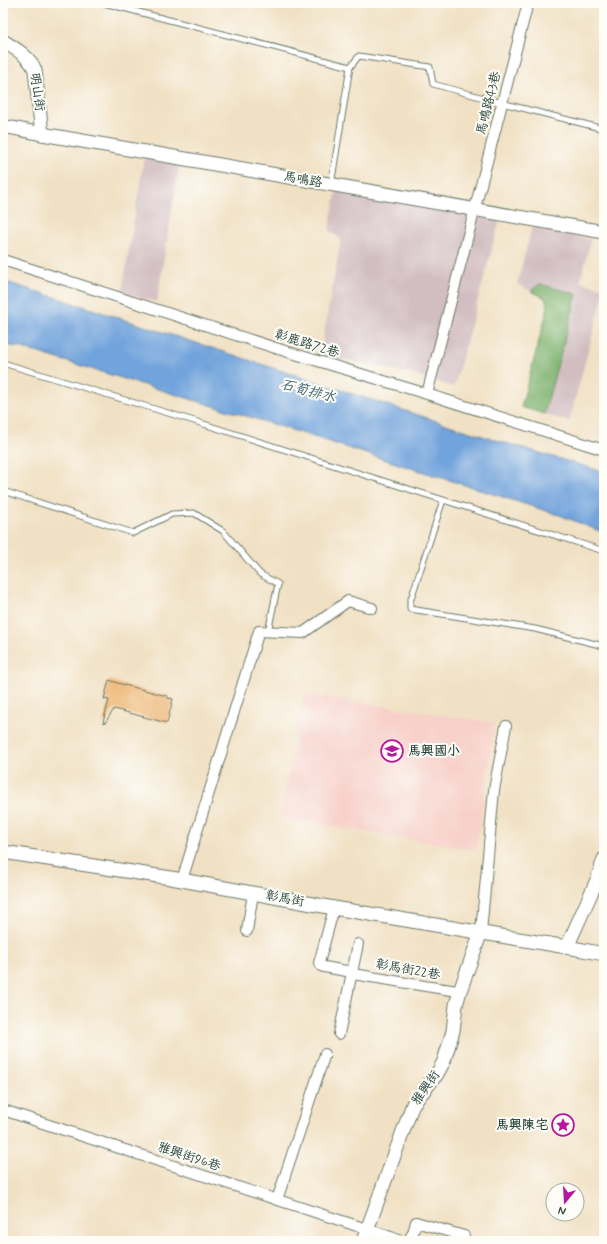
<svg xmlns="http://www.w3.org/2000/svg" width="607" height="1244" font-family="Mynerve,'LXGW WenKai TC',sans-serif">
	<rect width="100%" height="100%" fill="#fdfcf7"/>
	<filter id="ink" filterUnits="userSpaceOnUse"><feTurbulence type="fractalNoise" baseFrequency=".025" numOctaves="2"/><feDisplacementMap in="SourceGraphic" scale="8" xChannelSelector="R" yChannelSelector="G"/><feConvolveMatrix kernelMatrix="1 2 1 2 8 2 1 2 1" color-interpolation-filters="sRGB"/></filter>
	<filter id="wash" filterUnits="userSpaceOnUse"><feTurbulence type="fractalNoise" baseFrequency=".012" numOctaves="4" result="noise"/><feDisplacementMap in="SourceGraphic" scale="16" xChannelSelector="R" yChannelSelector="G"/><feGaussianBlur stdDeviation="0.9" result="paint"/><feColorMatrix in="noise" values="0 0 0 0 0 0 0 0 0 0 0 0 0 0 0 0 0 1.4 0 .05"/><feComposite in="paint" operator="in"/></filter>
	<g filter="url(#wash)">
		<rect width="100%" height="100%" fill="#f1e1c4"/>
		<!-- built -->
		<path fill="#f7d0c9" d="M304,694L495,723L476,850L280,818Z"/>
		<!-- industrial -->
		<g fill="#d2bec1">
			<path d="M145,152L180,160L157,302L122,293Z"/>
			<path d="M337,188L500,220L454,387L409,373L320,355L341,239L329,230Z"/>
			<path d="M532,227L591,239L580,282L604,288V292L569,422L544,414L577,294L539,285L531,291L517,284Z"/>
		</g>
		<!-- forest -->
		<path fill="#7eb26e" stroke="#4e7851" d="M539,284L577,294L544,414L521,407L548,307L545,298L531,291Z"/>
		<!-- water -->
		<path fill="#71a3dc" stroke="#487088" d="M3,281L67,301L486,437L604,472V533L562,516L279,426L19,347L3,345Z"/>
		<g id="blocks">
			<!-- building -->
			<path fill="#eeb675" d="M109,680L121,684L167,696L168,698L173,699L167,723L114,709L105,723L103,722L109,700L104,699Z"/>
		</g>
	</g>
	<g filter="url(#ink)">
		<use href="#blocks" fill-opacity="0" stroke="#687666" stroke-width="1"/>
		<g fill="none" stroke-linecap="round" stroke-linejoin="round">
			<!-- service casing -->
			<g stroke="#687666" stroke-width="7">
				<g id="service">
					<path d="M104,3L350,67L359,56L430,67L433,84L502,103L604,129"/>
					<path d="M331,185L350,67"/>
					<path d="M3,363L191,420L604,551"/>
					<path d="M3,491L133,533L172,514L194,513L223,531L260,574L278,584L268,632"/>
					<path d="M443,500L410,602V609L535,629L604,646"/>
				</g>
			</g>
			<!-- minor casing -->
			<g stroke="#687666" stroke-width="12">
				<g id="minor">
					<path d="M3,260L285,351L427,394L604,450"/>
					<path d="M427,394L528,3"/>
					<path d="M182,880L259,631L303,633L348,601L372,608"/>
					<path d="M334,908L319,963L321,966L324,967L352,972"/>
					<path d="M247,931L253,893"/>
					<path d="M481,932L494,790L506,726"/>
					<path d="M352,974C388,979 423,987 460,991"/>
					<path d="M339,1034L358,944"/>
					<path d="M3,1110L391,1237L401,1241"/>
					<path d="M277,1200L325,1054"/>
					<path d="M408,1241L413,1233L416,1222L464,1236L463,1241"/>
				</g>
			</g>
			<!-- tertiary casing -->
			<g stroke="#687666" stroke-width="15">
				<g id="tertiary">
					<path d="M3,41C16,49 29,56 35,70L42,134"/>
					<path d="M3,126L42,134L604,232"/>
					<path d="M3,852L171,878L334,908L567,947L604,954"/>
					<path d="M567,947L597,880L604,859"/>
					<path d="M363,1241L413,1104L437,1074L444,1061L453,1031L456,1005L460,991L481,932"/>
				</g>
			</g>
			<!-- service -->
			<use href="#service" stroke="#fff" stroke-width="5"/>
			<!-- minor -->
			<use href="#minor" stroke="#fff" stroke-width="10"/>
			<!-- tertiary -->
			<use href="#tertiary" stroke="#fff" stroke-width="13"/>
		</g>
	</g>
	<!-- icons -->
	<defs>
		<g id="school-ring" transform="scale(1.15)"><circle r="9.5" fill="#fdfcf7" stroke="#b5179e" stroke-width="1.5"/><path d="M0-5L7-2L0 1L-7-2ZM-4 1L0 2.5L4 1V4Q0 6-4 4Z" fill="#b5179e"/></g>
		<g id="sight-ring" transform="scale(1.15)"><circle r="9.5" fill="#fdfcf7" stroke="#b5179e" stroke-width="1.5"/><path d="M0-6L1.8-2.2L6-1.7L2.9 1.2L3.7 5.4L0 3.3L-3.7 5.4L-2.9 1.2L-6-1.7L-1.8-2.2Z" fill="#b5179e"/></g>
	</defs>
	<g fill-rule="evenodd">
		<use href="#school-ring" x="392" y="751"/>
		<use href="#sight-ring" x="563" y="1125"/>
	</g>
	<g text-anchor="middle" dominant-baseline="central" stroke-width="4" stroke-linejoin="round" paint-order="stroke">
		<!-- street labels -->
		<g font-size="13" fill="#1f3d34" stroke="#fdfcf7">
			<text transform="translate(37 92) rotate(82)">明山街</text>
			<text transform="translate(489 103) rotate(-76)">馬鳴路43巷</text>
			<text transform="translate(303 180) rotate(10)">馬鳴路</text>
			<text transform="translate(307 344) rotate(17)">彰鹿路72巷</text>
			<text transform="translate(285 899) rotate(10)">彰馬街</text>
			<text transform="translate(408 970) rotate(10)">彰馬街22巷</text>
			<text transform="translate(426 1088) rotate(-55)">雅興街</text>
			<text transform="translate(189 1157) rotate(18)">雅興街96巷</text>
		</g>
		<!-- poi labels -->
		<g font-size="13" font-weight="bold" fill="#1f3d34" stroke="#fdfcf7" text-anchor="start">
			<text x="408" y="751">馬興國小</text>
			<text x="548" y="1125" text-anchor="end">馬興陳宅</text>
		</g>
		<!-- water labels -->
		<g font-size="14" font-style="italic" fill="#3c616f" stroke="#fdfcf7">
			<text transform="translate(308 391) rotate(14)">石筍排水</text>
		</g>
	</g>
	<!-- margin -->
	<rect width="607" height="1244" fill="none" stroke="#fdfcf7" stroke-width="16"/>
	<!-- north arrow -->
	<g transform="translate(565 1202) rotate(198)"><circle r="19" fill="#fdfcf7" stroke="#a4b0a9"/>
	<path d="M0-3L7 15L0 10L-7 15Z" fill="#b5179e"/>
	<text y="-6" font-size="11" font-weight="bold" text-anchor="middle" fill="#1f3d34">N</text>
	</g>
</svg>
